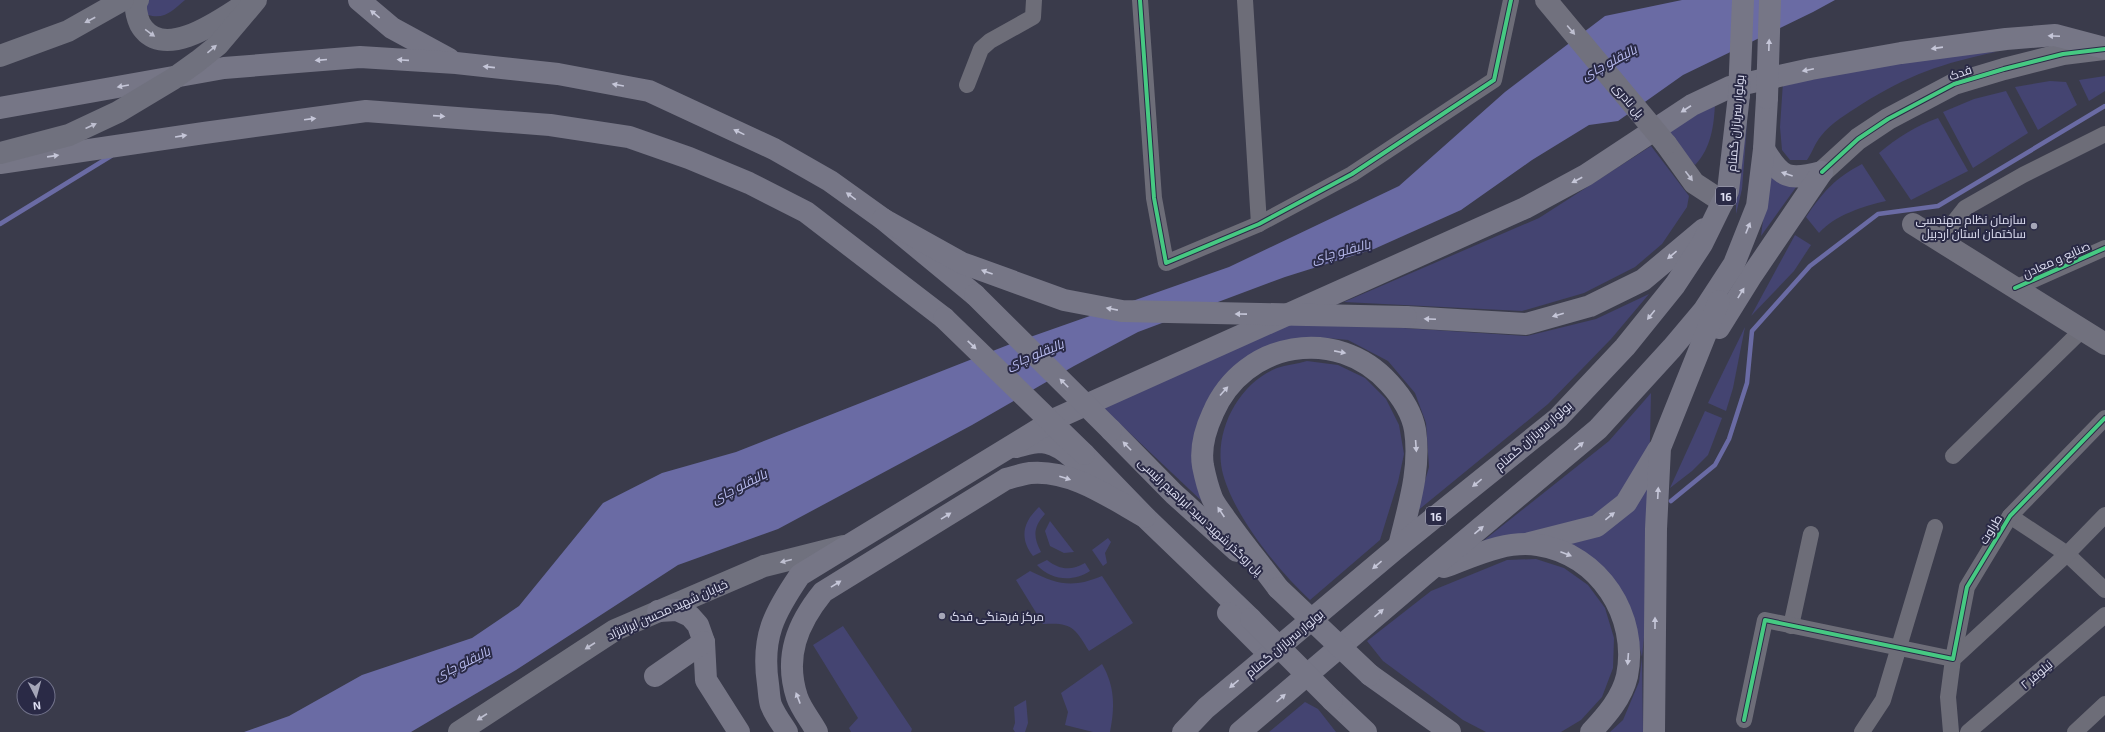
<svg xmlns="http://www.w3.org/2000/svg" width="2105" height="732" font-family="'Exo 2',Cairo,sans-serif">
	<rect width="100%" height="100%" fill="#3a3b4b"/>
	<!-- green -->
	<g fill="#444471">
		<path d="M147,0H185C173,10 165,20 148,15L144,8Z"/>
		<path d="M1753,0L1746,138L1742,189L1736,214V193Z"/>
		<path d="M1996,52C1943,63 1908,75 1862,104C1848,113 1831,123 1821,136C1815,143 1812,153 1807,160H1790L1782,150L1780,127L1783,82L1940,54Z"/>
		<path d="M2105,76V91L2089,101L2079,80Z"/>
		<path d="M2050,81L2066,82L2077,105L2038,130L2015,87Z"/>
		<path d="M2006,91L2028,133L1973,168L1943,112L1974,99Z"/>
		<path d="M1715,103C1714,126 1711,148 1695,165L1666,134Z"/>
		<path d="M1938,118L1968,171L1911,200L1879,153C1897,138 1915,126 1938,118Z"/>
		<path d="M1651,146L1689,196L1687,207L1662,244L1635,267L1584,293L1522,311L1344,302L1539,218Z"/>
		<path d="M1862,164L1886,201C1864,206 1835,215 1819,233L1806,217C1823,192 1835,178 1862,164Z"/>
		<path d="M1769,171L1799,183L1761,236Z"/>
		<path d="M1795,235L1811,245L1794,271L1751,316Z"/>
		<path d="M1649,294L1611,339L1548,404L1416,512L1429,467L1426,423L1415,393L1388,361L1348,340L1327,338L1276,344L1215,389L1207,506L1100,405L1274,326L1327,323L1527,336L1596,319Z"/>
		<path d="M1745,327L1733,388L1726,411L1708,403Z"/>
		<path d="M1307,361L1338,365L1365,378L1386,399L1399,425L1404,454L1398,482L1380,540L1310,600C1278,571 1231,512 1222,470C1214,430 1239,383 1277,368C1286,365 1297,364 1307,361Z"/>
		<path d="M1651,393L1646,617L1642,657L1643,732H1610L1623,720L1639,682L1642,657L1628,602L1576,548L1478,545L1609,441Z"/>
		<path d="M1705,411L1722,418L1708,455L1692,471L1670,488Z"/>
		<path d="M1039,507L1045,514C1033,527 1033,537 1041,552L1033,556C1019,538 1023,522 1039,507Z"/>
		<path d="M1050,521L1074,552L1064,553L1050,546L1045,531Z"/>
		<path d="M1108,538L1111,542L1105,553L1107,563L1103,566L1092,550Z"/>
		<path d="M1536,559L1564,568L1588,585L1605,608L1614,638L1613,668L1602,697L1581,720L1561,732H1486L1463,720L1383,661L1367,641L1431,591L1507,560Z"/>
		<path d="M1047,560C1060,570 1071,571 1085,563L1090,571C1073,582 1052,581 1037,565Z"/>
		<path d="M1030,571C1058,585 1073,588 1102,576L1133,623L1089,651C1075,628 1072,622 1043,624L1016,580Z"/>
		<path d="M843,626L912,729L911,732H851L849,728L858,718L813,645Z"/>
		<path d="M1102,664C1115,686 1115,708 1110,732H1093L1065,725L1068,712L1061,693Z"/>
		<path d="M1026,700L1028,723L1025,732H1015L1013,729L1015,723L1014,707Z"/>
		<path d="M1305,702L1318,709L1336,732H1269Z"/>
	</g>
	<!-- water -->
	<path fill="#6a6ba4" d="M1682,0H1835L1813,12L1683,75L1618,121L1589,125L1532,160L1461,210L1374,249L1285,277L1138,332L1074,366L972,425L778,529L678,565L516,670L411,732H244L289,716L362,675L472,638L519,606L603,503L662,473L736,452L1013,343L1229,267L1399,186L1505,92L1605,16Z"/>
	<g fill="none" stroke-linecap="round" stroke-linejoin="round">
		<!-- stream -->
		<g stroke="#6a6ba4" stroke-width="4.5">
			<path d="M0,224L111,156"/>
			<path d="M1671,501L1715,465L1729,439L1747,383L1752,331L1810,266L1878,214L1938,206L2105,106"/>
		</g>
		<!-- street -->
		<g stroke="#6d6d78" stroke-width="16">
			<path d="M1140,0L1154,198L1166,263L1259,224L1352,174L1494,80L1511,0"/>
			<path d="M1245,0L1259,224"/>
			<path d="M967,85L981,49L990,41L1033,17L1034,0"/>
			<path d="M1939,241L1965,208L2023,175L2105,134"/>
			<path d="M2015,288L2105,248"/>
			<path d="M1953,456L2082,330"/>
			<path d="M2010,516L2067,554L2105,590"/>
			<path d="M1791,626L1811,534"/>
			<path d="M1744,720L1765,620L1953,659L1967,587L2010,516L2105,418"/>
			<path d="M1862,732L1883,700L1935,527"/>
			<path d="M1951,732L1948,697L1953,659L2067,554L2105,515"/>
			<path d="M1968,732L2105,615"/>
			<path d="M2075,732L2105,704"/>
		</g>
		<!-- secondary -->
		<g stroke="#71717e" stroke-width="22">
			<path d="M1666,144L1694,183L1723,202"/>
			<path d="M1822,172L1858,139L1888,119L1954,84L2004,69L2063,54L2105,49"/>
			<path d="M1913,224L2105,344"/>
		</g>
		<!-- primary -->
		<g stroke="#70717e" stroke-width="22">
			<path d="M138,0C134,6 137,17 140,24C163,65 226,16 251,0"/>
			<path d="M0,56L68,31L123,0"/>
			<path d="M459,732L615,630L764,566L844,546"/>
		</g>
		<!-- highway -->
		<g stroke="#767686" stroke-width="22">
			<path d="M359,0L392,28L449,59"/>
			<path d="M0,108L224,68L360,57L456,63L558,74L649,91L774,149L830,181L883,219L975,295"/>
			<path d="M1764,149C1781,178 1788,181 1822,172"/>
			<path d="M0,163L204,133L366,111L550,125L629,137L689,158L749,183L806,212L944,318"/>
			<path d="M1406,317L1526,324L1590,306L1643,280L1704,229"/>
			<path d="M1719,328L1752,275L1822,172"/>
			<path d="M1111,430L1174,494L1237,551"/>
			<path d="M1016,447C1024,445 1033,442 1041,442C1060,443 1078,462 1089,476"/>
			<path d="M1084,454L1145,517L1251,619"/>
			<path d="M1530,543L1597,526L1626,503L1658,450"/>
			<path d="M1444,567C1474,556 1505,540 1538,545C1599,554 1639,616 1627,676C1622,698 1606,716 1591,732"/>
			<path d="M1278,588C1261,565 1242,542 1225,518C1221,512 1215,505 1212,498C1208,488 1205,476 1203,466C1200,448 1206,428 1213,413C1244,341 1337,325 1389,383C1401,396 1412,413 1415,430C1421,470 1408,508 1399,546"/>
			<path d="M658,611L677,610L690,616L698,625L704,642L706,680L739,732"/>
			<path d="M1228,613L1263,648H1278"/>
			<path d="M1370,675L1450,732"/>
			<path d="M655,676L704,642"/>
			<path d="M1332,700L1366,732"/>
			<path d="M787,732C782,724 775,715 771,705C769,699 769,691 768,684C761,637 774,613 800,575L1057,418L1525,208L1586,175L1692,105L1730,87L1811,69L1901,53L2006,39L2055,35L2105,48"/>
			<path d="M817,732C811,721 801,709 797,697C784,657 797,624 823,592L1006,479C1014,477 1022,474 1030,473C1071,469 1111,498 1145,517"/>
			<path d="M1183,732L1206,708L1399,546L1558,418L1625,347L1675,285L1702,244L1728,191L1739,95"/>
			<path d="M1240,732L1423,576L1598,429L1672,348L1704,310L1734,264L1757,206L1764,149L1767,98"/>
			<path d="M1654,732L1656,529L1660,448L1719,301"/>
		</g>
		<!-- secondary-bridge -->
		<path stroke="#71717e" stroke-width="22" d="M1546,0L1666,144"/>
		<!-- primary-bridge -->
		<path stroke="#70717e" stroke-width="22" d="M0,153L69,135L118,112L173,79L198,61L218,45L256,0"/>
		<!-- highway-bridge -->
		<g stroke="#767686" stroke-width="22">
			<path d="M1739,95L1743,0"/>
			<path d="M1767,98L1770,0"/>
			<path d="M883,219L962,263L1064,300L1122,311L1406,317"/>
			<path d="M975,295L1111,430"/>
			<path d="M944,318L1084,454"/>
			<path d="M1278,588L1370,675"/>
			<path d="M1251,619L1332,700"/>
		</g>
		<!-- cycleway casing -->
		<g stroke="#2a2a46" stroke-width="6">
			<g id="cycleway">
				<path d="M1140,0L1154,198L1166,263L1259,224L1352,174L1494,80L1511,0"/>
				<path d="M1822,172L1858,139L1888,119L1954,84L2004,69L2063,54L2105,49"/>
				<path d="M2015,288L2105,248"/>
				<path d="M1744,720L1765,620L1953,659L1967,587L2010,516L2105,418"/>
			</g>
		</g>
		<!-- cycleway -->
		<use href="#cycleway" stroke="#46c982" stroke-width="4"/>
	</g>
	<!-- one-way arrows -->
	<defs><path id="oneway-solid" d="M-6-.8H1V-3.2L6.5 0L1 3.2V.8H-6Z"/></defs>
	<g fill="#c5c6d8">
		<use href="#oneway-solid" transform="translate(375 14) rotate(-141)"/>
		<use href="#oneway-solid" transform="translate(2054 36) rotate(-177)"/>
		<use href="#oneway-solid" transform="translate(1769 45) rotate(-88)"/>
		<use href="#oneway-solid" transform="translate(1937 48) rotate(172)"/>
		<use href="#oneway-solid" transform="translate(321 60) rotate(175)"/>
		<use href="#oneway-solid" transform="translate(403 60) rotate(-176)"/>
		<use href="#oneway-solid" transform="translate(489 67) rotate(-174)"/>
		<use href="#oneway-solid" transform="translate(1808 70) rotate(168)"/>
		<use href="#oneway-solid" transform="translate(618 85) rotate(-170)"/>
		<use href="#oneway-solid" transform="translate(123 86) rotate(170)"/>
		<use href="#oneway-solid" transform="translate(1686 109) rotate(147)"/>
		<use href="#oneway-solid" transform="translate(439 116) rotate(4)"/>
		<use href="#oneway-solid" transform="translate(310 119) rotate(-7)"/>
		<use href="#oneway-solid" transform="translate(739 132) rotate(-154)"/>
		<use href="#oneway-solid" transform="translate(181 136) rotate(-9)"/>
		<use href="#oneway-solid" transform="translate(53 156) rotate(-8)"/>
		<use href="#oneway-solid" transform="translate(1787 174) rotate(-161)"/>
		<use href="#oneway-solid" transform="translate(1577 180) rotate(152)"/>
		<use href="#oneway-solid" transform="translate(851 196) rotate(-144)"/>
		<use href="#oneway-solid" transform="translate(1748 228) rotate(-68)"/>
		<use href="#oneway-solid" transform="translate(1672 255) rotate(140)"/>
		<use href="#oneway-solid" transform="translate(987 272) rotate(-160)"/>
		<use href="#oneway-solid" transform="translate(1741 293) rotate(-58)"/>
		<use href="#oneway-solid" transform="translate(1112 309) rotate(-169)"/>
		<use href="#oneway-solid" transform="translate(1241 314) rotate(-179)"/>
		<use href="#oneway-solid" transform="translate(1558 315) rotate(164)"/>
		<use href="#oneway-solid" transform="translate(1651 315) rotate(129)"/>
		<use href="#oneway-solid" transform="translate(1430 319) rotate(-177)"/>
		<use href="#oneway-solid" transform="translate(972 345) rotate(44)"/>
		<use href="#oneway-solid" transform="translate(1340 352) rotate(11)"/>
		<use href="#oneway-solid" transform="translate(1064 383) rotate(-135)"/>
		<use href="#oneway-solid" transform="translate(1224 391) rotate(-48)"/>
		<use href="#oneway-solid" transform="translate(1127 446) rotate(-134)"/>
		<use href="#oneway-solid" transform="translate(1416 446) rotate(86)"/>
		<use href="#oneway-solid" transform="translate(1579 446) rotate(-40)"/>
		<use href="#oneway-solid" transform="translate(1065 478) rotate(18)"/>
		<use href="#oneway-solid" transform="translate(1477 483) rotate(141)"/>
		<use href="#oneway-solid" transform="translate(1658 493) rotate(-87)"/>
		<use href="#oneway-solid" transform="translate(1221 512) rotate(-124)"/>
		<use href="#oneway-solid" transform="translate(946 516) rotate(-32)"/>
		<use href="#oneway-solid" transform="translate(1610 516) rotate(-39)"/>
		<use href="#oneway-solid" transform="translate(1479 530) rotate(-40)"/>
		<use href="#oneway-solid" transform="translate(1566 554) rotate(21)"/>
		<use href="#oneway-solid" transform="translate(1377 565) rotate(140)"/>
		<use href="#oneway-solid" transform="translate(836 584) rotate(-32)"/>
		<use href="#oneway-solid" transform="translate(1379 613) rotate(-41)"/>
		<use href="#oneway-solid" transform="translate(1655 623) rotate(-90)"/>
		<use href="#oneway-solid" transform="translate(1628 659) rotate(94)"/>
		<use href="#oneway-solid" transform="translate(1234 684) rotate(140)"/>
		<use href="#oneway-solid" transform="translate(798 698) rotate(-111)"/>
		<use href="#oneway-solid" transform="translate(1281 698) rotate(-41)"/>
	</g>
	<g fill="#bebfd0">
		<use href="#oneway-solid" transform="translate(90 20) rotate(152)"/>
		<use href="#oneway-solid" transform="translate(1571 30) rotate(50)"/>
		<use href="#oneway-solid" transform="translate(150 33) rotate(36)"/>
		<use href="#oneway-solid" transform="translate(212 49) rotate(-40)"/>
		<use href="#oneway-solid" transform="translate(91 126) rotate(-24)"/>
		<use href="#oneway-solid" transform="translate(1689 176) rotate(53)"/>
		<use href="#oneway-solid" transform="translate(786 561) rotate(166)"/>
		<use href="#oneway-solid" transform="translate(590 646) rotate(147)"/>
		<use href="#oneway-solid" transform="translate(482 717) rotate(147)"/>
	</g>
	<!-- markers -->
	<g fill="#a5a6b8" stroke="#2a2a46" stroke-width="1.5">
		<circle cx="2034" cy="226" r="4"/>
		<circle cx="942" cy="616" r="4"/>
	</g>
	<g text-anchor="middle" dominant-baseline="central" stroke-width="4" stroke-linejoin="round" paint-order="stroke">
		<!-- shield labels -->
		<g fill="#2a2a46" stroke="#a9a9bf" stroke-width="1">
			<rect x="1716" y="187" width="20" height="18" rx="3"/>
			<rect x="1426" y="507" width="20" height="18" rx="3"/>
		</g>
		<g font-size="11" font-weight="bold" fill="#dfe0f3">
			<text x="1726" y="196">16</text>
			<text x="1436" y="516">16</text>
		</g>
		<!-- street labels -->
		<g font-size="12" fill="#dfe0f3" stroke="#2a2a46">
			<text transform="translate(1960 72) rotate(-19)">فدک</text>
			<text transform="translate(1629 100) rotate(50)">پل نادری</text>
			<text transform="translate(1735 123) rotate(-85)">بولوار سربازان گمنام</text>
			<text transform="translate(2056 259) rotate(-24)">صنایع و معادن</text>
			<text transform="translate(1533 435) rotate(-41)">بولوار سربازان گمنام</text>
			<text transform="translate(1201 516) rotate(43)">پل روگذر شهید سید ابراهیم رئیسی</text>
			<text transform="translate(1990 529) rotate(-59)">طراوت</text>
			<text transform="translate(667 609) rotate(-24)">خیابان شهید محسن ایراننژاد</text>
			<text transform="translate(1284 643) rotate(-40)">بولوار سربازان گمنام</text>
			<text transform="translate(2036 674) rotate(-40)">نیلوفر ۲</text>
		</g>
		<!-- poi labels -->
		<g font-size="12" fill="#dfe0f3" stroke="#2a2a46" text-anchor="end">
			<text x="2026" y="219">سازمان نظام مهندسی<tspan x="2026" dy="14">ساختمان استان اردبیل</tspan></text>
			<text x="950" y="616" text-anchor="start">مرکز فرهنگی فدک</text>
		</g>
		<!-- water labels -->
		<g font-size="13" font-style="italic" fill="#babdf1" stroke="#2a2a46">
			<text transform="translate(1609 62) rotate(-28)">بالیقلو چای</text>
			<text transform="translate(1341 251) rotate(-15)">بالیقلو چای</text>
			<text transform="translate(1035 354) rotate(-22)">بالیقلو چای</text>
			<text transform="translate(739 486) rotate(-27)">بالیقلو چای</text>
			<text transform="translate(462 663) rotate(-26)">بالیقلو چای</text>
		</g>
	</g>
	<!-- north arrow -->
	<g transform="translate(36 696) rotate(174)"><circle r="19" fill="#2a2a46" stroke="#72738b"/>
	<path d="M0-3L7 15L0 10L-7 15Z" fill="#a5a6b8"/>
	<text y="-6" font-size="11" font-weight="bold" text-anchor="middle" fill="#dfe0f3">N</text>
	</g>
</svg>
